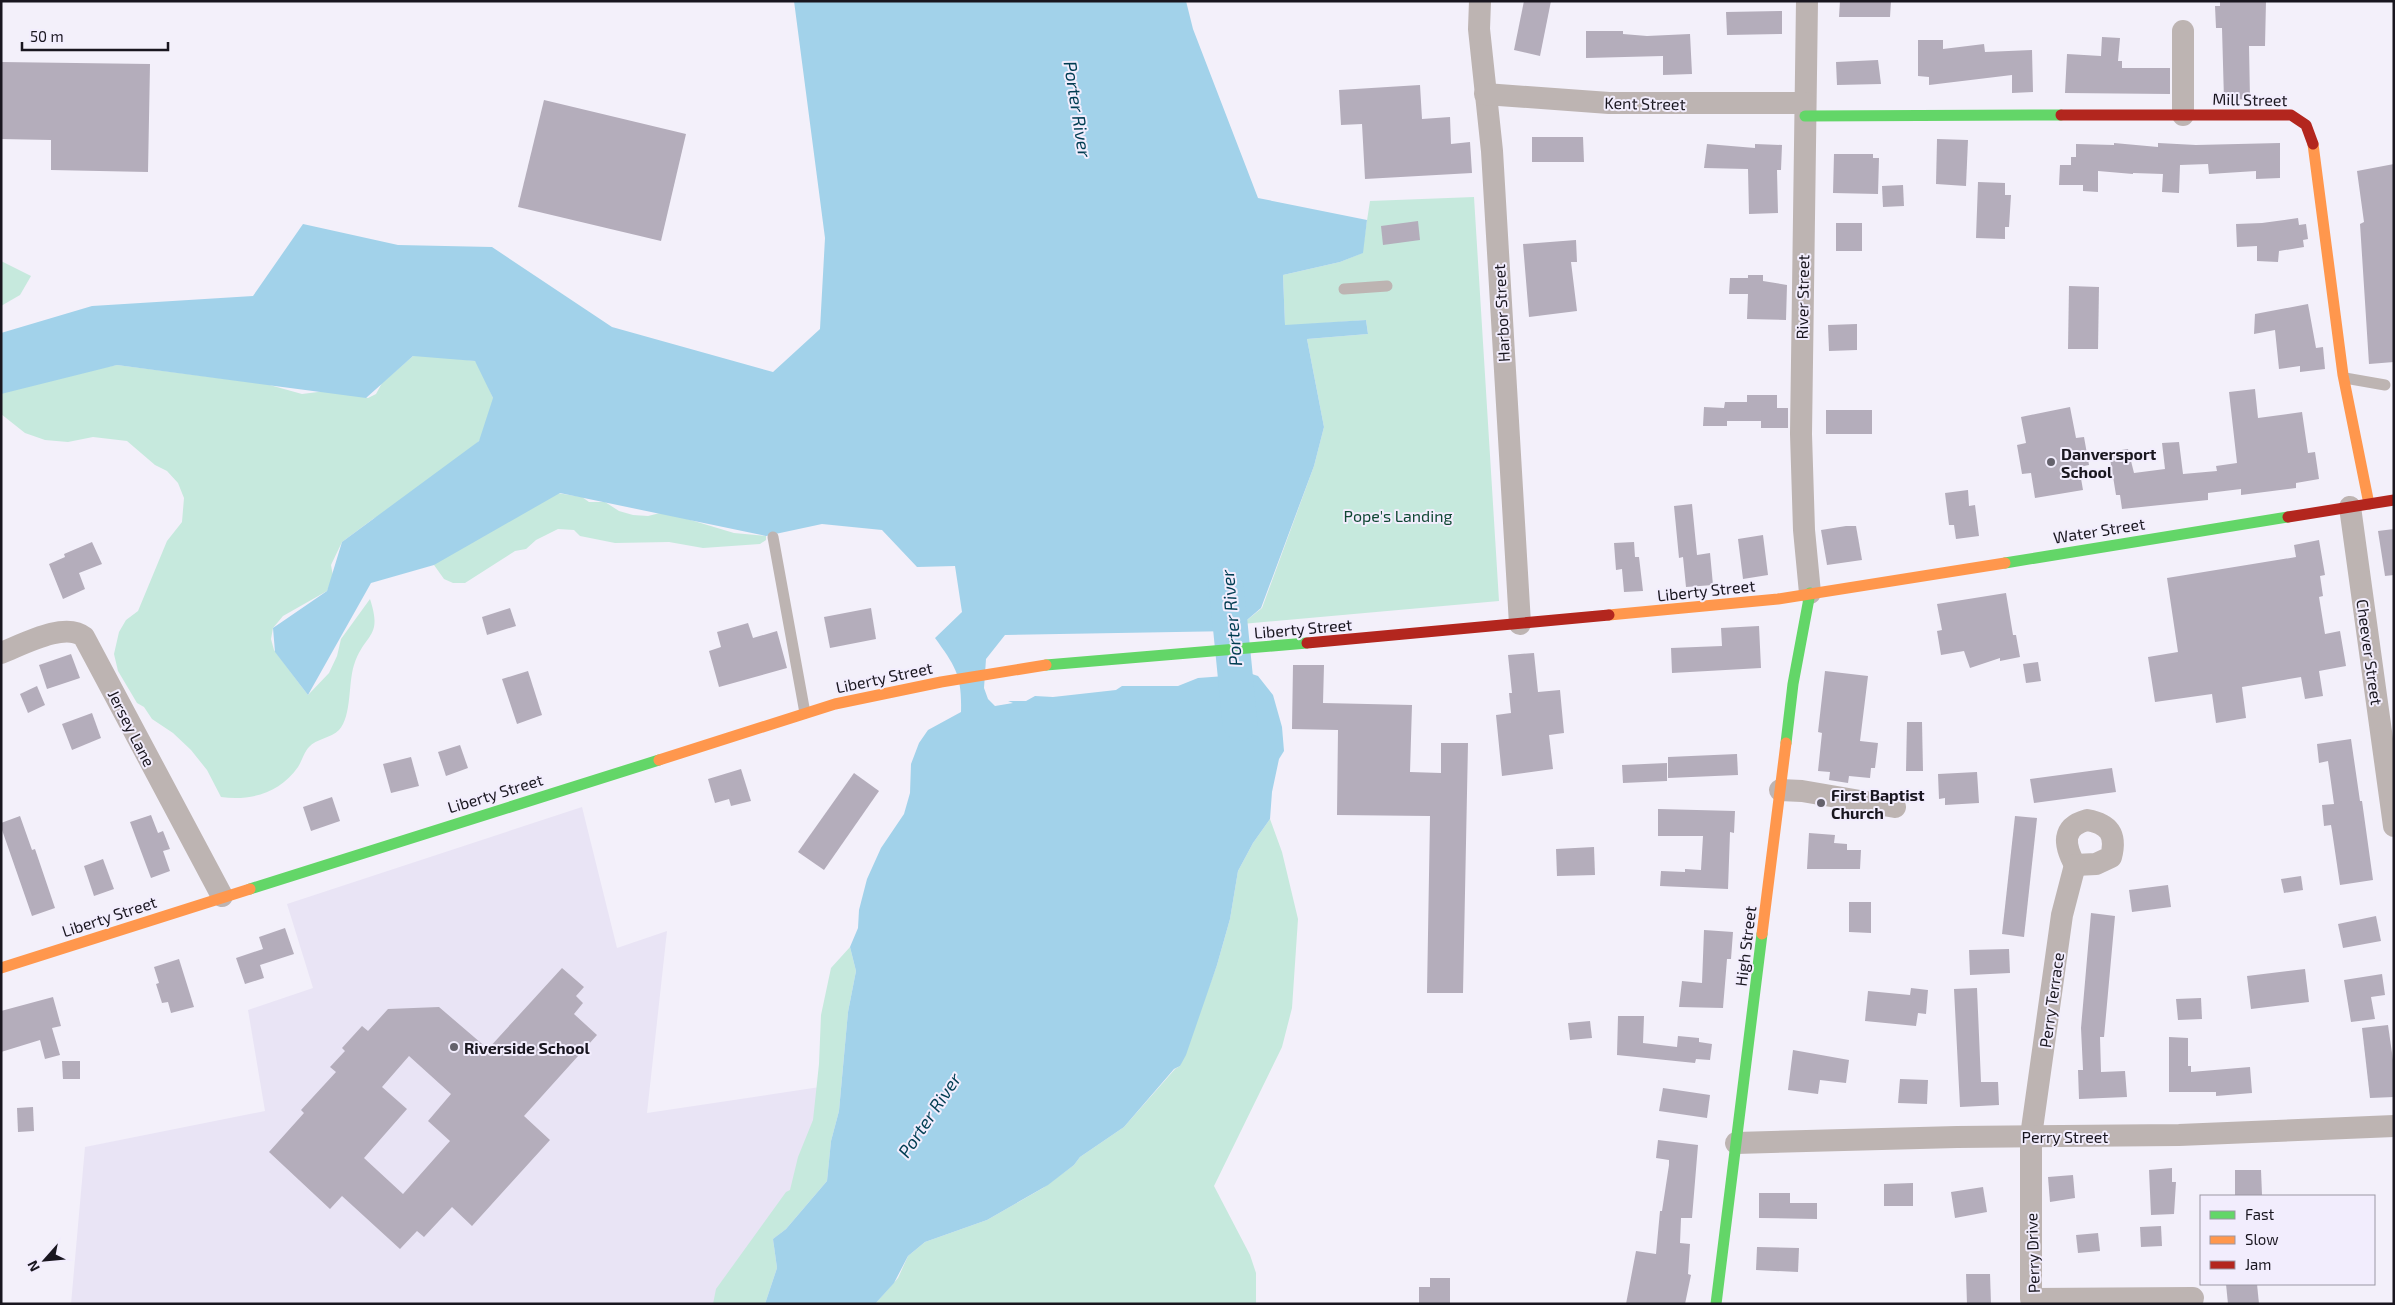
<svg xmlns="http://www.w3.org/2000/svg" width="2395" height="1305" font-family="'Exo 2',sans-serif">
	<rect width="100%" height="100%" fill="#f3f0fa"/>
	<!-- education -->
	<path fill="#e9e4f5" d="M582,807L617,948L667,931L647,1113L833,1085L818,1168L738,1304H71L85,1147L265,1111L248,1010L313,988L287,904Z"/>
	<!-- green -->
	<g fill="#c6e9dd">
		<path d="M1474,197L1499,601L1242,624L1262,608L1314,466L1324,427L1307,339L1368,334L1366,320L1285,326L1283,275L1340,262L1362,253L1370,201Z"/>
		<path d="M1,261L31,276L20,295L1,306Z"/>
		<path d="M427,355L475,361L478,363L493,398V420L479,441L417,496L373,519L342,542L331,565L333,576L327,591L283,616L273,628L271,639L274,650L308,695L329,673L337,656L341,639L370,599C383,639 365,632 354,665C348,683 352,716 339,730C331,738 316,739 309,747C304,752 302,761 298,767C280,793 251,801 221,797L207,770L191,750L173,733L152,719L144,707L137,703L118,671L114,654L119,632L126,620L138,611L167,541L182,522L184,498L178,483L167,471L155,465L127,441L93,437L68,442L45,440L25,433L1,414V392L7,386L117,365L266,384L302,394L334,390L368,398L376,394L382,383L413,356Z"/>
		<path d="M557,493L582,497L589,502H605L619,511L633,515L648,516L664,512L734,533L766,536V540L760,544L703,548L669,542L615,543L580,536L574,530L558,529L536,540L526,549L515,551L465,583H453L444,579L434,565L438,560Z"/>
		<path d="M1270,819L1282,852L1298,919L1292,1008L1282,1047L1214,1186L1250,1255L1256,1273V1304H875L898,1278L908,1256L925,1242L987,1220L1043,1188L1074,1165L1080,1157L1124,1127L1175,1069L1180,1066L1217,965L1230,919L1238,871L1253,843Z"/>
		<path d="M850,947L856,971L848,1012L839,1111L831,1141L827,1181L786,1229L773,1239L777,1268L765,1304H713L716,1289L786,1192L790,1190L798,1157L813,1120L819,1064L821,1015L831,968Z"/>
	</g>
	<!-- water -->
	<path fill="#a2d2ea" d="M794,1H1186L1193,29L1258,198L1367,220L1363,253L1340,262L1283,275L1285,325L1366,320L1368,334L1307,339L1324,427L1314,466L1261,608L1234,631L1005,635L986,659L984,688L988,699L995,706L1013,703L1008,701H1026L1035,696L1053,697L1116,690L1122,686H1178L1198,678L1252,674L1258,676L1273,695L1282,727L1284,751L1279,759L1272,792L1270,819L1253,843L1238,871L1230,919L1217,965L1186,1055L1180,1066L1174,1069L1124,1127L1080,1157L1074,1165L1048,1185L987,1220L925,1242L908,1256L894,1283L875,1304H765L777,1268L773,1239L786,1229L827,1181L831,1141L839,1111L848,1012L856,971L850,947L858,928L859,910L867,879L881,848L904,814L910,793L911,764L919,743L928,730L961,712C962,676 956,667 935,638L962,612L955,566L917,567L882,530L822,524L766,536L560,493L434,565L371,583L308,695L275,652L273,628L327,591L342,542L479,441L493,398L475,361L413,356L366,398L117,365L1,394V333L92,306L253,296L303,224L398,245L492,247L612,327L773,372L820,329L825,238Z"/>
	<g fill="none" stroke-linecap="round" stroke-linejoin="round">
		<!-- river -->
		<path stroke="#a2d2ea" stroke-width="35" d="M1226,583L1240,723"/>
	</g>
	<!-- building -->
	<g fill="#b4adbb" fill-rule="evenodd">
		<path d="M1524,1H1551L1540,56L1514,50Z"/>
		<path d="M1840,1H1891L1890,17H1839Z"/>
		<path d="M2220,1H2266L2265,46H2249L2250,99L2224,100L2222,28H2216L2215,6H2220Z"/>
		<path d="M1782,11V34L1727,35L1726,12Z"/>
		<path d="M1586,31H1623V34L1647,36L1690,34L1692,74L1663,75V56L1586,58Z"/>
		<path d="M2102,37L2120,38L2118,61H2122V68H2170V94L2065,93L2067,54L2101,56Z"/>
		<path d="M1918,40H1943V49L1984,44L1985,52L2032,50L2033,92L2012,93V75L1929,85V77L1918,76Z"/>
		<path d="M1878,60L1881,84L1837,85L1836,62Z"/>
		<path d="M1,62L150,64L148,172L51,170V140L1,139Z"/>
		<path d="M1420,85L1422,119L1450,117L1451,144L1470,142L1472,173L1365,179L1362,124L1341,125L1339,90Z"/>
		<path d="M544,100L686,134L661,241L518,207Z"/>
		<path d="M1532,137H1583L1584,162H1532Z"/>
		<path d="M1937,139L1968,140L1966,186L1936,184Z"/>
		<path d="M2114,143L2158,147V143L2196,145L2280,143V178L2256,179V171L2209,174L2208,164L2180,165L2179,193L2162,192L2163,174L2133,173V174L2098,171V192L2083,191V185H2059L2060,165H2071V157H2076V144L2114,145Z"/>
		<path d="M1707,144L1755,148V144L1782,145L1781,170H1777L1778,213L1749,214L1748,169L1704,168Z"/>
		<path d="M1834,154H1873V158H1879L1878,194L1833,193Z"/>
		<path d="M2394,164V362L2369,364L2360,224L2364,222L2357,171Z"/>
		<path d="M1978,182L2005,183V195H2011L2009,227H2005V239L1976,238Z"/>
		<path d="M1903,185L1904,206L1883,207L1882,186Z"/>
		<path d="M2298,218L2299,225L2306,224L2308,239L2303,240L2304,247L2279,251L2278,262L2257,261V246L2237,247L2236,224L2262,223Z"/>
		<path d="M1418,221L1420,240L1383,245L1381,226Z"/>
		<rect x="1836" y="223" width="26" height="28"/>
		<path d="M1576,240L1577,262H1571L1577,311L1529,317L1523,244Z"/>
		<path d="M1748,275H1763V281L1787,285L1786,320L1747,319L1748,294H1729L1730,278H1748Z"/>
		<path d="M2069,286L2099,287L2098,349H2068Z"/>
		<path d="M2308,304L2316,348L2323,347L2325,369L2300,372V366L2279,369L2275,330L2254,334L2255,314Z"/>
		<path d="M1857,324V350L1829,351L1828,325Z"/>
		<path d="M2255,389L2258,418L2302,412L2308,453L2315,452L2319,479L2296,483V488L2241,495V489L2208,493V500L2122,509L2120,495H2116L2109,452L2128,449L2134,473L2165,469L2162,443L2179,442L2183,474L2217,471L2216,466L2237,463L2229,392Z"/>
		<path d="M1747,395H1777V408H1788V428H1761V421H1727V426H1703L1704,407L1724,408L1725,402H1747Z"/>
		<path d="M2070,407L2076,438L2084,437L2089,465L2079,467L2083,490L2035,498L2031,473L2022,474L2017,445L2026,443L2021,417Z"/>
		<rect x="1826" y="410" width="46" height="24"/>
		<path d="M1968,490L1969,506L1975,505L1979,536L1956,539L1954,525H1949L1945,493Z"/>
		<path d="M1692,504L1697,555L1710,553L1713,585L1686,587L1683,557L1679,558L1674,506Z"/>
		<path d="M1846,526H1856L1862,560L1827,565L1821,530Z"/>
		<path d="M2394,529V575L2385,576L2378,531Z"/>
		<path d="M1763,535L1768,575L1743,579L1738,539Z"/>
		<path d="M2319,540L2325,575L2320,576L2323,596L2319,597L2325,634L2340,631L2346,666L2319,671L2323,696L2305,699L2301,677L2242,687L2246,718L2216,723L2212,694L2155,702L2148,657L2178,652L2167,578L2296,557L2294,545Z"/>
		<path d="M92,542L102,564L79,573L85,589L63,599L49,564L65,557L64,554Z"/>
		<path d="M1634,542L1635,557H1639L1643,591L1624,592L1622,569L1616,570L1614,543Z"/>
		<path d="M2006,593L2013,635H2016L2020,657L2000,661V658L1970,668L1964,651L1941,655L1937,631L1942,630L1937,604Z"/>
		<path d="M510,608L516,626L487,635L482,617Z"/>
		<path d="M871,608L876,639L830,648L824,617Z"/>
		<path d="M748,623L753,638L777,631L787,668L719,687L709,651L721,647L717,632Z"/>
		<path d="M1759,626L1761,668L1672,673L1671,648L1722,646L1721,628Z"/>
		<path d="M1534,653L1538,692L1560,690L1564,733L1549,735L1553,769L1502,776L1496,715L1511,713L1509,693H1512L1508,655Z"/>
		<path d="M71,654L80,678L47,689L39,665Z"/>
		<path d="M2038,662L2041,681L2026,683L2023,664Z"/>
		<path d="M1293,665H1324L1323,703L1412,705L1410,772L1441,773V743H1468L1463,993H1427L1430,816L1337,815L1338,730L1292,729Z"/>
		<path d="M528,671L542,715L517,724L502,679Z"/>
		<path d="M1825,671L1868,676L1860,741L1878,743L1875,768H1871L1870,778L1849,776L1848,783L1829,780L1830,772L1818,771L1822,733L1818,732Z"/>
		<path d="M37,686L45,705L28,713L20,694Z"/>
		<path d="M92,713L101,738L72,750L62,724Z"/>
		<path d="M1907,722H1922L1923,771H1906Z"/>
		<path d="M2351,739L2360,801H2362L2373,880L2340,885L2332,831L2331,825L2324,826L2322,805L2334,804L2328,761L2319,763L2317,744Z"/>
		<path d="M460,745L468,768L446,776L438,752Z"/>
		<path d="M1737,754L1738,775L1668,778V757Z"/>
		<path d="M411,757L419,786L391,793L383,764Z"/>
		<path d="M1667,763V781L1623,783L1622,765Z"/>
		<path d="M2112,768L2116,792L2034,803L2030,779Z"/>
		<path d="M741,769L751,801L731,806L729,799L715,803L708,779Z"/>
		<path d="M1977,772L1979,803L1945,805V798L1939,799L1938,774Z"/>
		<path d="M854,773L879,791L824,870L798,852Z"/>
		<path d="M332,797L340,821L311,831L303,807Z"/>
		<path d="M1658,809L1735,811L1734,833L1730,832L1728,889L1660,886L1661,871L1685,872V869L1701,870L1703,836H1658Z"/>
		<path d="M151,815L158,833L163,831L170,849L163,851L170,871L151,878L130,822Z"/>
		<path d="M20,816L32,850L35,849L55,908L32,916L1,827V823Z"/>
		<path d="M2015,816L2037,818L2024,937L2002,934Z"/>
		<path d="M1809,833L1835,835L1834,843L1847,844V850H1861L1860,869H1807Z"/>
		<path d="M1594,847L1595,875L1557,876L1556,849Z"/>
		<path d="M103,859L114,889L94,896L84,866Z"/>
		<path d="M2301,876L2303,890L2284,893L2281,879Z"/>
		<path d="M2168,885L2171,907L2132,912L2129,890Z"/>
		<path d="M1849,902H1871V933L1849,932Z"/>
		<path d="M2091,913L2115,916L2104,1037H2100L2101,1072L2125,1071L2127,1097L2079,1099L2078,1070H2083L2081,1028Z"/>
		<path d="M2376,916L2381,941L2343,948L2338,924Z"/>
		<path d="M285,928L294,954L260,965L264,978L245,984L236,958L263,949L259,937Z"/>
		<path d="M1704,930L1733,932L1731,959H1727L1723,1008L1679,1007L1682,981L1702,983Z"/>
		<path d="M2009,949L2010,973L1970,975L1969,950Z"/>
		<path d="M179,959L194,1007L171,1013L168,1002L162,1003L156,984L159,983L154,967Z"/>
		<path d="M562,968L584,987L576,996L583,1003L574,1014L597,1035L524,1116L550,1140L472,1226L452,1207L424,1237L417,1231L400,1249L342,1196L330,1209L269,1152L304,1113L301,1110L336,1072L330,1067L345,1051L342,1048L362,1026L368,1031L388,1009L439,1007L488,1049ZM409,1056L451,1094L428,1121L450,1141L403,1194L364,1158L407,1109L382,1087Z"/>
		<path d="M2305,969L2309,1002L2251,1009L2247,976Z"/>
		<path d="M2382,974L2385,995L2371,997L2375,1019L2351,1022L2344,980Z"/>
		<path d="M1911,988L1928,990L1926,1014L1918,1013L1916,1026L1865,1021L1868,991L1910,995Z"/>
		<path d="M1977,988L1981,1082H1998L1999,1105L1960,1107L1954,989Z"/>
		<path d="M53,997L61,1026L52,1028L60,1055L45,1059L40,1040L1,1052V1011Z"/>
		<path d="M2201,998L2202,1019L2178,1020L2176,999Z"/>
		<path d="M1618,1016H1644L1643,1043L1677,1047L1678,1036L1699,1038V1042L1712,1044L1710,1060L1696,1059L1695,1063L1617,1055Z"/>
		<path d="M1590,1021L1592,1038L1570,1040L1568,1023Z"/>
		<path d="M2388,1025L2394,1067V1097L2370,1098L2362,1028Z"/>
		<path d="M2169,1037L2188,1038V1066H2191V1072L2250,1067L2252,1093L2216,1096V1092H2169Z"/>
		<path d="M1793,1050L1849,1060L1846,1083L1820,1080L1818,1094L1788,1090Z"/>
		<path d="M62,1061H80V1079H63Z"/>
		<path d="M1900,1079L1928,1080L1927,1104L1898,1103Z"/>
		<path d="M1663,1088L1710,1095L1707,1118L1659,1111Z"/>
		<path d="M33,1107L34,1131L18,1132L17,1108Z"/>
		<path d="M1658,1140L1698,1145L1692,1218H1681L1680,1243L1690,1244L1688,1274L1691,1275L1685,1304H1626L1636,1251L1656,1254L1660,1211H1662L1669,1165V1160L1656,1158Z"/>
		<path d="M2172,1168V1182H2176L2174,1214L2151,1215L2149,1170Z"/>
		<path d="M2235,1170H2261L2262,1195H2235Z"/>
		<path d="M2073,1175L2075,1198L2050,1202L2048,1177Z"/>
		<path d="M1913,1183V1206H1884V1184Z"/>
		<path d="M1983,1187L1987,1212L1955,1218L1951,1192Z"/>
		<path d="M1759,1193H1790V1203H1817V1219L1759,1218Z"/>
		<path d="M2161,1226L2162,1246L2141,1247L2140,1227Z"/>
		<path d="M2098,1233L2100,1251L2078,1253L2076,1235Z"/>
		<path d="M1757,1247L1799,1248L1798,1272L1756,1270Z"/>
		<path d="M1966,1274H1990L1991,1304H1967Z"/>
		<path d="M1430,1278H1450V1304H1419V1287H1430Z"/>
		<path d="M2226,1284H2257L2259,1304H2228Z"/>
	</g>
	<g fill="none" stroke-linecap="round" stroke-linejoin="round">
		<!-- lane -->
		<g stroke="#bdb4b2" stroke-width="11">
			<path d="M1344,289L1387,286"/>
			<path d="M2345,378L2385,385"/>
			<path d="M773,537L805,713"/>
		</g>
		<!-- street -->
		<g stroke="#bdb4b2" stroke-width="22">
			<path d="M1480,1L1479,29L1492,151L1520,624"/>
			<path d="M1807,1L1801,434L1804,530L1810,593"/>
			<path d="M2183,31V115"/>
			<path d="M1485,94L1609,103H1805"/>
			<path d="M2350,507L2394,826"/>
			<path d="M1,653C22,645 65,621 84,637L222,896"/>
			<path d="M1780,790L1802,791L1895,807"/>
			<path d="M2087,820C2109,824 2117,834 2111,857L2096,864L2075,865C2064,845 2061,827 2087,820Z"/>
			<path d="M2075,865L2062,915L2031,1136V1299L2193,1298"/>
			<path d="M1736,1143L1957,1137L2179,1135L2394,1126"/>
		</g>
		<!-- fast -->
		<g stroke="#63d668" stroke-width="11">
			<path d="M1805,116L2061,115"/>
			<path d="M2005,563L2288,517"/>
			<path d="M1046,665L1307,643"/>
			<path d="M1786,743L1793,684L1810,593"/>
			<path d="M250,889L659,760"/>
			<path d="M1716,1304L1762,934"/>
		</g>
		<!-- slow -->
		<g stroke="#ff974d" stroke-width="11">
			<path d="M2313,144L2343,375L2369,504"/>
			<path d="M1609,615L1778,599L2005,563"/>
			<path d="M659,760L835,704L941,682L1046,665"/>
			<path d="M1762,934L1786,743"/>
			<path d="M1,968L250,889"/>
		</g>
		<!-- jam -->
		<g stroke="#b3261e" stroke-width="11">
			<path d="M2061,115H2291L2306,125L2313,144"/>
			<path d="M2288,517L2394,500"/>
			<path d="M1307,643L1609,615"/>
		</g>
	</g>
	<!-- markers -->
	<g fill="#65626c" stroke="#f2edfd" stroke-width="2">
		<circle cx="2051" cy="462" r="5"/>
		<circle cx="1821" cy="803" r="5"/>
		<circle cx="454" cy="1047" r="5"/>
	</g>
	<g text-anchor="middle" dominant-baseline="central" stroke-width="4" stroke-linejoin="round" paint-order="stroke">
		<!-- street labels -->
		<g font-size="16" fill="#19161f" stroke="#f2edfd">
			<text transform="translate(2250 99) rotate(1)">Mill Street</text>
			<text transform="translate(1645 103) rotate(1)">Kent Street</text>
			<text transform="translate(1802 297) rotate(-89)">River Street</text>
			<text transform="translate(1501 313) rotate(-93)">Harbor Street</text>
			<text transform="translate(2099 530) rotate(-9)">Water Street</text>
			<text transform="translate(1706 590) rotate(-6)">Liberty Street</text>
			<text transform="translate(1303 628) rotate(-5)">Liberty Street</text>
			<text transform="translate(2370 652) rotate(82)">Cheever Street</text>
			<text transform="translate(884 677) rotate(-12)">Liberty Street</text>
			<text transform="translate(132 728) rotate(63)">Jersey Lane</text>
			<text transform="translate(495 793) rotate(-17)">Liberty Street</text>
			<text transform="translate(109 916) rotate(-18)">Liberty Street</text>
			<text transform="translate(1745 946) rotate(-83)">High Street</text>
			<text transform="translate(2051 1000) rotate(-82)">Perry Terrace</text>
			<text x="2065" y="1136">Perry Street</text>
			<text transform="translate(2032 1253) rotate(-92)">Perry Drive</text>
		</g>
		<!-- poi labels -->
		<g font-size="16" font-weight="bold" fill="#19161f" stroke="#f2edfd" text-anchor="start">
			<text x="2061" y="453">Danversport<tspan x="2061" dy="18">School</tspan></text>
			<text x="1831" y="794">First Baptist<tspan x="1831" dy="18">Church</tspan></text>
			<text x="464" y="1047">Riverside School</text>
		</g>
		<!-- park labels -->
		<g font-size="16" fill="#0f4733" stroke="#f2edfd">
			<text x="1398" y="515">Pope's Landing</text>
		</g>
		<!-- water labels -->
		<g font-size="18" font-style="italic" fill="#003d52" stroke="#f2edfd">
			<text transform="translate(1078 109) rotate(81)">Porter River</text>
			<text transform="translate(1231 618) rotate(-95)">Porter River</text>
			<text transform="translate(929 1115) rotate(-56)">Porter River</text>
		</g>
	</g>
	<!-- border -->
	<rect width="2395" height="1305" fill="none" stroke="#19161f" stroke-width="5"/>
	<!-- legend -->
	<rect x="2200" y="1195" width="175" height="90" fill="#f2edfd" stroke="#9b97a4"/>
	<rect x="2210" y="1211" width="25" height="8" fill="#63d668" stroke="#9b97a4"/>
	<text x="2245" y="1220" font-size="15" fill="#19161f">Fast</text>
	<rect x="2210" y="1236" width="25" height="8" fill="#ff974d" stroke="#9b97a4"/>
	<text x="2245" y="1245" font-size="15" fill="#19161f">Slow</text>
	<rect x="2210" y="1261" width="25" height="8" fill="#b3261e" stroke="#9b97a4"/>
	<text x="2245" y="1270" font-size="15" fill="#19161f">Jam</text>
	<!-- north arrow -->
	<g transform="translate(45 1260) rotate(243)" stroke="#f2edfd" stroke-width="4" paint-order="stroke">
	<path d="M0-4L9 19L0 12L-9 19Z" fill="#19161f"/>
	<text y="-8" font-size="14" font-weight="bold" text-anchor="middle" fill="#19161f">N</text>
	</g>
	<!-- scale -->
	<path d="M22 42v8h146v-8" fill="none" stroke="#19161f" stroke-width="2.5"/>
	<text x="30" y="42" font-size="15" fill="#19161f" stroke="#f2edfd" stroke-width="4" paint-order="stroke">50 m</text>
</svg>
